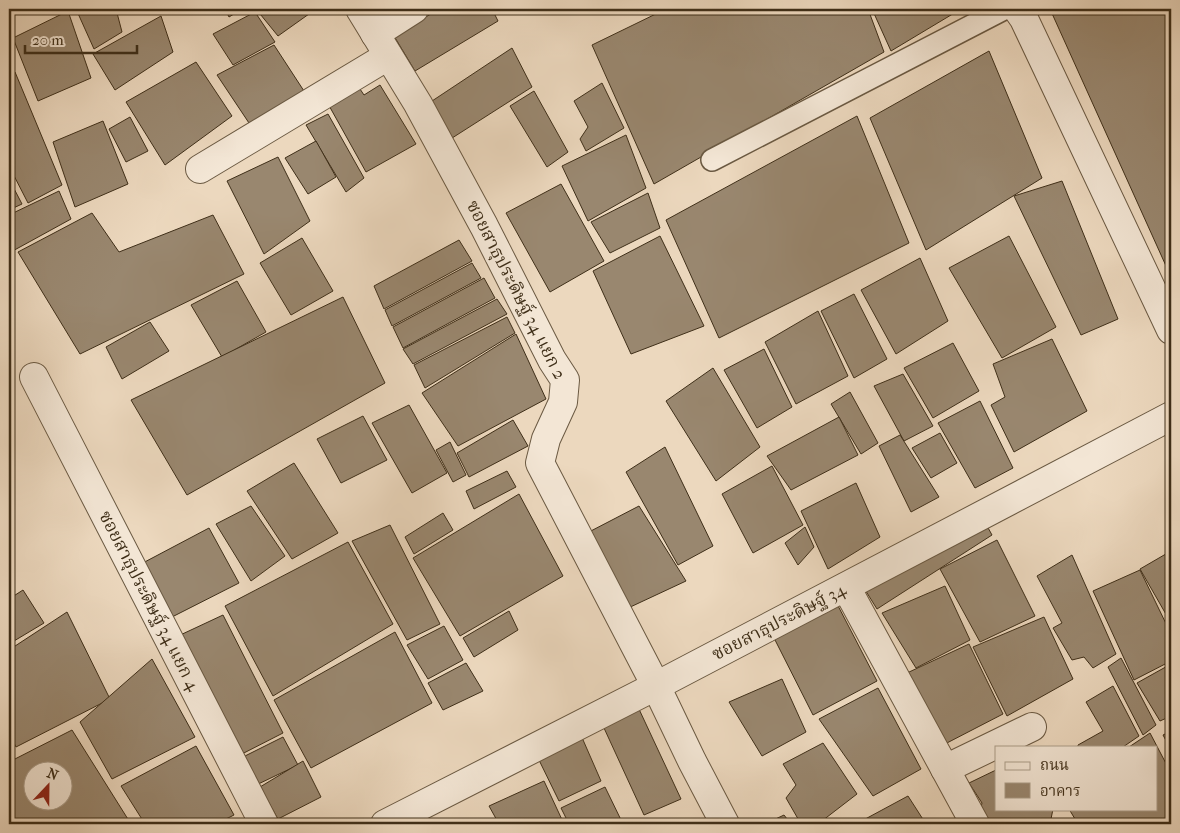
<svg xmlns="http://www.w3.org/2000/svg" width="1180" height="833" font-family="'IM FELL French Canon','Noto Serif Thai',serif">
	<rect width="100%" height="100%" fill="#ecd8be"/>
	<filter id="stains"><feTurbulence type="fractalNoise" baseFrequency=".004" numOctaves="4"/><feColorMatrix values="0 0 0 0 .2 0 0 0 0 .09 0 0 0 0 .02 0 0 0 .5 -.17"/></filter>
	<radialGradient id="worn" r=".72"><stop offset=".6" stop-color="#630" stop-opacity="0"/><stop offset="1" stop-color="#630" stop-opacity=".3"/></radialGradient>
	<!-- building -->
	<g fill="#99876f" stroke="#3f2f19" fill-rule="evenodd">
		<path d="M76,9H116L122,32L94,49Z"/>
		<path d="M225,9H242L229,17Z"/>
		<path d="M256,9H316L278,36Z"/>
		<path d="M439,9H492L498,21L415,71L394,36Z"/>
		<path d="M666,9H868L884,52L654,184L592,45Z"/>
		<path d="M872,9H961L891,51Z"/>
		<path d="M1050,9H1167L1171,18V277Z"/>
		<path d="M68,11L91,78L38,101L13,38Z"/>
		<path d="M255,12L275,42L233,65L213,34Z"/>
		<path d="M161,16L173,52L115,90L93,54Z"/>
		<path d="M274,45L304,91L253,129L217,75Z"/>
		<path d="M512,48L532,87L449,140L429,103Z"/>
		<path d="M989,51L1042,178L926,250L870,118Z"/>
		<path d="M196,62L232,116L165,165L126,102Z"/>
		<path d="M15,72L62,185L28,203L9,166V75Z"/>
		<path d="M356,83L364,95L380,85L416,144L366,172L327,102Z"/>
		<path d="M602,83L624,128L586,151L580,139L588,127L574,101Z"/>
		<path d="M534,91L568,152L547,167L510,106Z"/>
		<path d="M328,114L364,178L346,192L306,125Z"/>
		<path d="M857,116L909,243L719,338L666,220Z"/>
		<path d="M130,117L148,151L126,162L109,129Z"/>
		<path d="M103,121L128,184L75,207L53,142Z"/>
		<path d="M626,135L646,188L588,221L562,166Z"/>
		<path d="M316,141L336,177L308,194L285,158Z"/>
		<path d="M278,157L310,221L264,254L227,181Z"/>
		<path d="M9,179L22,204L9,210Z"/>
		<path d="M1062,181L1118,319L1081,335L1014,196Z"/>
		<path d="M561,184L604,261L550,292L506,213Z"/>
		<path d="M59,191L71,219L9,253V215Z"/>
		<path d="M648,193L660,228L610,253L591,222Z"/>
		<path d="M92,213L119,252L213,215L244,274L80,354L18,252Z"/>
		<path d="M660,236L704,326L631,354L593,271Z"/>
		<path d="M1009,236L1056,327L1002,358L949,268Z"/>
		<path d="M302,238L333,291L291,315L260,263Z"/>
		<path d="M459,240L472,261L384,309L374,286Z"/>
		<path d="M920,258L948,321L896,354L861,290Z"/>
		<path d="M472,263L481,278L392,326L385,310Z"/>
		<path d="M484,278L495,298L403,348L393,327Z"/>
		<path d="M237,281L266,332L222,357L191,305Z"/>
		<path d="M854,294L887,359L854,378L821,311Z"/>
		<path d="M343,297L385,383L187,495L131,400Z"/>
		<path d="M497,299L507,314L413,364L403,349Z"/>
		<path d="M818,311L848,376L796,404L765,342Z"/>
		<path d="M507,317L515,333L425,388L414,365Z"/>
		<path d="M150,322L169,351L122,379L106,347Z"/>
		<path d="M516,334L546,399L458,446L422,393Z"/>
		<path d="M1052,339L1087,411L1014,452L991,405L1005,397L993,364Z"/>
		<path d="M953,343L979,391L933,418L904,368Z"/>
		<path d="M764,349L792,407L757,428L724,370Z"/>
		<path d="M713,368L760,447L716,481L666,401Z"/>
		<path d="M903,374L933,426L904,441L874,386Z"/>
		<path d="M850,392L878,443L861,454L831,404Z"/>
		<path d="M980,401L1013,468L975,488L938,423Z"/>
		<path d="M409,405L447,473L412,493L372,423Z"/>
		<path d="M363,416L387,460L341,483L317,439Z"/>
		<path d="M839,417L858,455L791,490L767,456Z"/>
		<path d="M513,420L528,446L469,477L457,453Z"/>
		<path d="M940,433L957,463L931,478L912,448Z"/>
		<path d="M900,435L939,497L911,512L879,446Z"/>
		<path d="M450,442L466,475L453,482L436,450Z"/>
		<path d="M665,447L713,546L678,565L626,472Z"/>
		<path d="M294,463L338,533L292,559L247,491Z"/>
		<path d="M772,466L803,525L753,553L722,494Z"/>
		<path d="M507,471L516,487L474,509L466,491Z"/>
		<path d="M856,483L880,537L828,569L801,511Z"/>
		<path d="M519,494L563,576L460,636L413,558Z"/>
		<path d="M251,506L285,556L251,581L216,524Z"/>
		<path d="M639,506L686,581L626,609L587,533Z"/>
		<path d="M976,506L992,535L877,609L854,572Z"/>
		<path d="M443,513L453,530L414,554L405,537Z"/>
		<path d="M390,525L440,624L407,640L352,541Z"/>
		<path d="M805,527L814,547L798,565L785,543Z"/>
		<path d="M209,528L239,583L172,617L139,565Z"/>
		<path d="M997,540L1035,616L980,642L940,569Z"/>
		<path d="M348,542L393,624L273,696L225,606Z"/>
		<path d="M1171,551V623L1140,569Z"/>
		<path d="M1072,555L1116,654L1093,668L1084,657L1072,660L1053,628L1062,623L1037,576Z"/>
		<path d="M1140,570L1171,634V661L1134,680L1093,591Z"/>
		<path d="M945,586L970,640L916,668L882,613Z"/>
		<path d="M23,590L44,623L9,644V599Z"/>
		<path d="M835,600L877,681L813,715L772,634Z"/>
		<path d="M509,611L518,630L474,657L463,638Z"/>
		<path d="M67,612L110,699L16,747L9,733V650Z"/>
		<path d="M223,615L283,733L238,756L176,637Z"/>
		<path d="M1044,617L1073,679L1007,716L973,647Z"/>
		<path d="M444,626L463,660L428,679L407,645Z"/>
		<path d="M395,632L432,703L311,768L274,700Z"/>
		<path d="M969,644L1003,714L943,745L907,673Z"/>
		<path d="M1121,658L1156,725L1143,735L1108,667Z"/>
		<path d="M152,659L195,737L112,779L80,722Z"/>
		<path d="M466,663L483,691L443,710L428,683Z"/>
		<path d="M1171,664V716L1160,721L1137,683Z"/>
		<path d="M782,679L806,732L762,756L729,702Z"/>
		<path d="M1113,686L1139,736L1123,747H1078V745L1103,731L1086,702Z"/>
		<path d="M878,688L921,769L873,796L819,719Z"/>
		<path d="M638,707L681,799L644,815L604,728Z"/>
		<path d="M72,730L131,824H9V762ZM32,770H62V800H32Z"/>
		<path d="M1171,731V750L1163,735Z"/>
		<path d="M580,733L601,781L559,801L538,758Z"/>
		<path d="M1150,733L1171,773V824H1078L1069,809H1156V747H1129Z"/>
		<path d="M283,737L298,765L252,787L237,760Z"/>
		<path d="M823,743L857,794L818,824H801L786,798L796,785L783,764Z"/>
		<path d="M196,746L234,815L216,824H145L121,786Z"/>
		<path d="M303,761L321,797L278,819L260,787Z"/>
		<path d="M996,770V809H1053L1050,824H983L978,818L982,803L969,783Z"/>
		<path d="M544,781L564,824H499L489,806Z"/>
		<path d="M605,787L623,824H569L561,808Z"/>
		<path d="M908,796L926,824H856Z"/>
		<path d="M784,815L791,824H765Z"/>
	</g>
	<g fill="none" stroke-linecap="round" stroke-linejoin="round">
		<!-- service casing -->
		<g stroke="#6a5942" stroke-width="24">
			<path id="service" d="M712,160L1004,9"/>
		</g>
		<!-- minor casing -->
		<g stroke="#6a5942" stroke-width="30">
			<g id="minor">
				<path d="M360,9L418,104L484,226L552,360L565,380L563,402L546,439L540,463L656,686L692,761L725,824"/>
				<path d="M1017,9L1024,19L1171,330"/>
				<path d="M375,34L414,9"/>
				<path d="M200,169L388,56"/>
				<path d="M34,377L264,824"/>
				<path d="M846,587L975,824"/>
				<path d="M945,769L1032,727"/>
			</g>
		</g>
		<!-- tertiary casing -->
		<g stroke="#6a5942" stroke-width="30">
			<path id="tertiary" d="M385,824L656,686L1171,416"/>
		</g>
		<!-- service -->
		<use href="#service" stroke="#f3e6d5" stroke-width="21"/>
		<!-- minor -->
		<use href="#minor" stroke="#f3e6d5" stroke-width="28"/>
		<!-- tertiary -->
		<use href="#tertiary" stroke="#f3e6d5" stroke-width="28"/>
	</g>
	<g text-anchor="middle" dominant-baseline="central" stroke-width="5" stroke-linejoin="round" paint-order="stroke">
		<!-- street labels -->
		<g font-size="18" fill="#3f2f19" stroke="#f3e6d5">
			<text transform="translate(516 290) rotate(63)">ซอยสาธุประดิษฐ์ 34 แยก 2</text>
			<text transform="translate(149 601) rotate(63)">ซอยสาธุประดิษฐ์ 34 แยก 4</text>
			<text transform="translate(779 622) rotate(-27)">ซอยสาธุประดิษฐ์ 34</text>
		</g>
	</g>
	<!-- margin -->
	<rect width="1180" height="833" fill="none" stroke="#ecd8be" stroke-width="30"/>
	<rect x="10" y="10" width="1160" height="813" fill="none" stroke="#3f2f19" stroke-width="2.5"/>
	<rect x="15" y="15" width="1150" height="803" fill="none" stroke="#3f2f19"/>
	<!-- legend -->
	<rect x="995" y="746" width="162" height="65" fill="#f3e6d5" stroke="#ab9d8a"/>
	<rect x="1005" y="762" width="25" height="8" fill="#f3e6d5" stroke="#ab9d8a"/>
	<text x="1040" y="770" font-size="15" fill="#3f2f19">ถนน</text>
	<rect x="1005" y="783" width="25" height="15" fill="#99876f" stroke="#ab9d8a"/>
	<text x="1040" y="796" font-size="15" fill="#3f2f19">อาคาร</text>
	<!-- north arrow -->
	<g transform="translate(48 786) rotate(22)"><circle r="24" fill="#f3e6d5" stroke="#ab9d8a"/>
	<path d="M0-4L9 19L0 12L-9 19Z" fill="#8f2418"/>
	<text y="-8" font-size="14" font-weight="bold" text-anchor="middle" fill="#3f2f19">N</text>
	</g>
	<!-- scale -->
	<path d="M25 45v8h112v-8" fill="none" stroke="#3f2f19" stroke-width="2.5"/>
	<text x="32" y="45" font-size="15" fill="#3f2f19" stroke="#f3e6d5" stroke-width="4" paint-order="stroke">20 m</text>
	<rect width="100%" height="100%" filter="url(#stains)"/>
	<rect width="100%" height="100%" fill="url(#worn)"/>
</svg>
